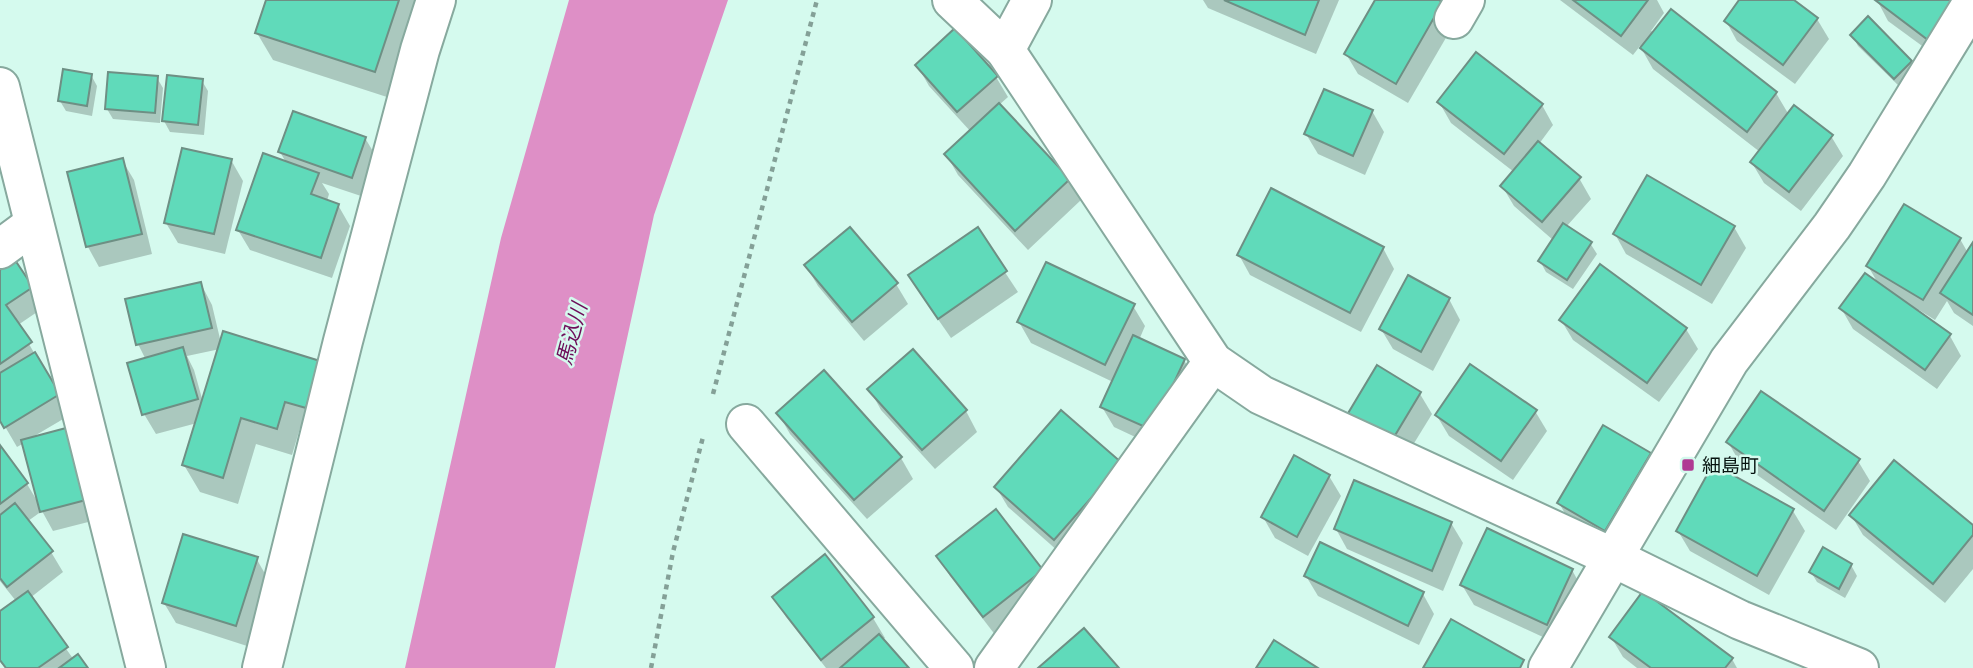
<svg xmlns="http://www.w3.org/2000/svg" width="1973" height="668" font-family="'Crimson Pro','Noto Sans JP',serif">
	<rect width="100%" height="100%" fill="#d5faee"/>
	<!-- water -->
	<path fill="#de8fc6" d="M569,0H728L654,215L555,668H405L501,238Z"/>
	<!-- shadow -->
	<g fill="#0003" fill-rule="evenodd">
		<path d="M268,0H421L390,98L273,60L257,33Z"/>
		<path d="M1203,0H1339L1316,54L1208,8Z"/>
		<path d="M1377,0H1436L1454,24L1408,103L1358,74L1346,54Z"/>
		<path d="M1560,0H1657L1664,13L1651,31L1776,93L1789,115L1831,136L1843,156L1801,211L1764,183L1752,163L1760,152L1653,69L1640,46L1633,55Z"/>
		<path d="M1741,0H1791L1817,19L1829,39L1795,84L1737,41L1726,21Z"/>
		<path d="M1877,0L1956,1L1940,59L1888,21Z"/>
		<path d="M1868,19L1911,62L1917,73L1901,88L1858,46L1852,35Z"/>
		<path d="M917,65L996,77L1008,97L999,105L1069,180L1081,200L1028,250L958,175L946,154L971,132L929,86Z"/>
		<path d="M91,75L97,86L92,116L66,111L60,101Z"/>
		<path d="M157,78L163,88L160,123L113,119L107,109Z"/>
		<path d="M202,81L208,91L204,135L170,132L164,121Z"/>
		<path d="M1439,102L1542,105L1553,125L1539,144L1579,178L1591,199L1566,227L1590,243L1597,254L1573,289L1546,272L1540,261L1553,240L1514,206L1502,186L1514,172L1451,123Z"/>
		<path d="M1372,111L1384,132L1365,175L1318,154L1306,134Z"/>
		<path d="M365,138L377,158L364,197L322,183L329,194L327,201L338,205L350,226L332,278L250,250L238,230L287,164L280,152Z"/>
		<path d="M122,160L134,180L152,254L99,267L88,247L69,173Z"/>
		<path d="M231,160L243,181L225,254L178,243L166,223Z"/>
		<path d="M1648,177L1734,227L1746,248L1712,304L1626,254L1615,234Z"/>
		<path d="M977,230L1018,292L951,338L922,296Z"/>
		<path d="M1960,239L1968,253L1973,246V326L1954,313L1947,301L1935,320L1919,310L1917,312L1950,336L1961,356L1937,389L1853,329L1841,308L1879,285L1868,266Z"/>
		<path d="M1383,248L1394,269L1361,332L1250,275L1239,255Z"/>
		<path d="M15,262L43,308L18,325L70,415L31,438L65,430L96,520L53,531L42,511L28,521L51,552L63,572L30,598L74,660L86,668H5L0,662V613L16,601L0,581V448L27,484L39,504L24,443L17,447L0,418V272Z"/>
		<path d="M806,266L896,284L908,304L864,341L818,286Z"/>
		<path d="M201,284L212,305L221,343L319,362L321,434L300,428L292,455L256,444L238,504L200,492L184,465L197,423L156,434L144,414L146,360L138,344ZM220,349L203,402L194,370L187,356Z"/>
		<path d="M1449,299L1460,320L1433,371L1393,349L1381,329Z"/>
		<path d="M1133,306L1145,326L1139,340L1184,360L1195,381L1163,450L1114,427L1102,407L1113,382L1031,343L1019,322Z"/>
		<path d="M1561,320L1686,329L1698,349L1659,402L1573,340Z"/>
		<path d="M913,351L966,411L977,432L935,469L881,410L870,390Z"/>
		<path d="M1378,368L1420,394L1432,414L1400,466Z"/>
		<path d="M824,373L901,458L913,479L867,519L790,434L778,413Z"/>
		<path d="M1535,411L1547,431L1513,480L1449,436L1437,416Z"/>
		<path d="M1728,442L1858,461L1870,481L1836,530L1740,463Z"/>
		<path d="M1650,455L1662,475L1617,551L1571,524L1559,503Z"/>
		<path d="M1121,464L1067,559L1008,507L996,487Z"/>
		<path d="M1714,466L1793,511L1805,531L1769,595L1690,551L1678,531Z"/>
		<path d="M1329,476L1341,496L1308,556L1275,538L1263,517Z"/>
		<path d="M1851,515L1973,527V569L1945,603L1863,535Z"/>
		<path d="M1451,523L1463,543L1443,591L1347,549L1336,529Z"/>
		<path d="M938,556L1042,571L996,636L950,576Z"/>
		<path d="M825,557L873,618L885,638L882,640L907,668H826L786,617L774,597Z"/>
		<path d="M256,558L268,579L247,646L176,623L164,603Z"/>
		<path d="M1851,565L1857,576L1845,598L1817,582L1811,572Z"/>
		<path d="M1572,570L1583,590L1558,644L1474,605L1462,585Z"/>
		<path d="M1306,576L1423,594L1434,614L1419,645L1318,596Z"/>
		<path d="M1611,637L1732,659L1737,668H1637L1623,657Z"/>
	</g>
	<!-- building -->
	<g fill="#60daba" stroke="#6e8f84" stroke-width="2">
		<path d="M266,0H399L375,72L255,33Z"/>
		<path d="M1224,0H1319L1305,35Z"/>
		<path d="M1375,0H1439L1443,2L1396,84L1344,54Z"/>
		<path d="M1573,0H1648L1621,36Z"/>
		<path d="M1739,0H1794L1818,18L1783,65L1724,21Z"/>
		<path d="M1875,0H1957L1928,40Z"/>
		<path d="M1671,9L1777,92L1747,132L1640,48Z"/>
		<path d="M1868,16L1912,61L1894,79L1850,35Z"/>
		<path d="M955,28L998,76L957,112L915,65Z"/>
		<path d="M1476,52L1543,104L1504,154L1437,102Z"/>
		<path d="M63,69L92,74L87,106L58,101Z"/>
		<path d="M108,72L158,76L155,113L105,109Z"/>
		<path d="M167,75L203,79L198,125L162,121Z"/>
		<path d="M1324,89L1373,110L1353,156L1304,134Z"/>
		<path d="M999,103L1070,179L1015,231L944,154Z"/>
		<path d="M1794,105L1833,135L1789,192L1750,162Z"/>
		<path d="M293,111L366,137L352,178L278,152Z"/>
		<path d="M1538,141L1581,177L1542,222L1500,186Z"/>
		<path d="M182,148L232,159L214,234L164,223Z"/>
		<path d="M263,153L319,173L311,194L339,204L321,258L236,230Z"/>
		<path d="M123,158L142,234L86,247L67,172Z"/>
		<path d="M1647,175L1735,226L1701,285L1613,234Z"/>
		<path d="M1271,188L1384,247L1350,313L1237,255Z"/>
		<path d="M1904,204L1961,238L1923,300L1866,266Z"/>
		<path d="M1563,223L1592,242L1567,280L1538,261Z"/>
		<path d="M850,227L898,283L852,322L804,265Z"/>
		<path d="M978,227L1007,271L938,319L908,275Z"/>
		<path d="M1973,242V315L1940,293Z"/>
		<path d="M15,260L33,287L6,305L32,342L0,364V270Z"/>
		<path d="M1046,262L1135,304L1105,365L1017,322Z"/>
		<path d="M1600,264L1687,328L1647,383L1559,320Z"/>
		<path d="M1865,273L1951,334L1925,370L1839,308Z"/>
		<path d="M1408,275L1450,298L1421,352L1379,329Z"/>
		<path d="M201,282L212,328L136,345L125,299Z"/>
		<path d="M223,331L320,361L306,408L285,402L277,429L241,418L223,478L182,465Z"/>
		<path d="M1133,335L1185,359L1152,430L1100,407Z"/>
		<path d="M183,347L198,399L142,415L127,363Z"/>
		<path d="M913,349L967,410L922,450L867,389Z"/>
		<path d="M35,352L60,394L4,428L0,421V373Z"/>
		<path d="M1470,364L1537,410L1501,461L1435,415Z"/>
		<path d="M1377,365L1421,392L1388,447L1344,420Z"/>
		<path d="M824,370L902,457L854,500L776,413Z"/>
		<path d="M1761,391L1860,459L1824,511L1726,442Z"/>
		<path d="M1061,410L1122,463L1054,540L994,487Z"/>
		<path d="M1603,425L1651,453L1605,531L1557,503Z"/>
		<path d="M66,428L86,500L40,512L21,440Z"/>
		<path d="M0,445L28,483L0,504Z"/>
		<path d="M1294,455L1330,475L1297,537L1261,517Z"/>
		<path d="M1894,460L1973,525V535L1933,584L1849,515Z"/>
		<path d="M1713,464L1794,509L1757,576L1676,531Z"/>
		<path d="M1354,480L1452,522L1432,571L1334,529Z"/>
		<path d="M15,503L53,551L7,587L0,578V515Z"/>
		<path d="M996,509L1043,570L983,617L936,556Z"/>
		<path d="M1487,528L1573,569L1547,625L1460,585Z"/>
		<path d="M183,534L258,557L236,626L162,603Z"/>
		<path d="M1320,542L1424,592L1408,626L1304,576Z"/>
		<path d="M1823,547L1852,564L1839,589L1809,572Z"/>
		<path d="M825,554L874,617L821,660L772,597Z"/>
		<path d="M28,591L68,647L38,668H6L0,660V611Z"/>
		<path d="M1643,591L1733,658L1725,668H1651L1609,637Z"/>
		<path d="M1451,619L1524,660L1520,668H1423Z"/>
		<path d="M1084,628L1119,668H1038Z"/>
		<path d="M879,634L909,668H840Z"/>
		<path d="M1274,640L1318,668H1256Z"/>
		<path d="M78,654L88,668H59Z"/>
	</g>
	<g fill="none" stroke-linecap="round" stroke-linejoin="round">
		<!-- minor casing -->
		<g stroke="#87a99e" stroke-width="42">
			<g id="minor">
				<path d="M952,0L1005,50L1213,362L1261,395L1614,558L1740,620L1859,668"/>
				<path d="M1454,19L1465,0"/>
				<path d="M1005,50L1032,0"/>
				<path d="M0,87L146,668"/>
				<path d="M0,249L34,224"/>
				<path d="M746,424L954,668"/>
				<path d="M262,668L343,341L420,50L436,0"/>
				<path d="M994,668L1213,362"/>
			</g>
		</g>
		<!-- tertiary casing -->
		<g stroke="#87a99e" stroke-width="42">
			<path id="tertiary" d="M1548,668L1729,361L1832,226L1867,175L1973,2"/>
		</g>
		<!-- path -->
		<g stroke="#84a097" stroke-width="4.5" stroke-dasharray="5 5" stroke-linecap="butt">
			<path d="M713,394L817,0"/>
			<path d="M651,668L673,552L703,437"/>
		</g>
		<!-- minor -->
		<use href="#minor" stroke="#fff" stroke-width="38"/>
		<!-- tertiary -->
		<use href="#tertiary" stroke="#fff" stroke-width="38"/>
	</g>
	<!-- markers -->
	<rect fill="#af3a93" stroke="#d5faee" stroke-width="2.5" x="1681" y="458" width="14" height="14" rx="3.5"/>
	<g text-anchor="middle" dominant-baseline="central" stroke-width="5" stroke-linejoin="round" paint-order="stroke">
		<!-- poi labels -->
		<g font-size="19" fill="#06130f" stroke="#d5faee" text-anchor="start">
			<text x="1702" y="465">細島町</text>
		</g>
		<!-- water labels -->
		<g font-size="21" font-style="italic" fill="#6d0d59" stroke="#d5faee">
			<text transform="translate(572 334) rotate(-75)">馬込川</text>
		</g>
	</g>
</svg>
